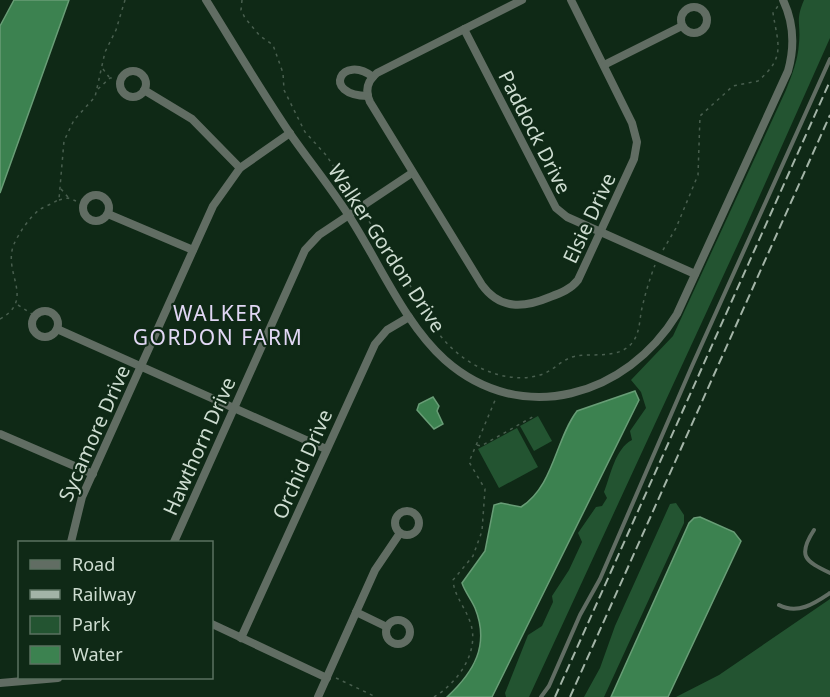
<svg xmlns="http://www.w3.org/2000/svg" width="830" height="697" font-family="'Noto Sans',sans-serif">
	<rect width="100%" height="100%" fill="#0f2916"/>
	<!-- green -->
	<g fill="#235431">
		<path d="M804,0H830V38L743,233L529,697H506L505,693L528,635L542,626L553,602L552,596L569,570L582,542L578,533L596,507L602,506L607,498L604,492C611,474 615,449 632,440L630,431L646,408L641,392L631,380L673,336L786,90C792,75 798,60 799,43C801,23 795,21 804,0Z"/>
		<path d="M538,416L552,441L534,451L520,426Z"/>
		<path d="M517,428L538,467L499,488L478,449Z"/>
		<path d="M676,503L684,515V523L604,697H584L600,668L615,626L670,504Z"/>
		<path d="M830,599V697H676L719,675Z"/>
	</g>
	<!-- water -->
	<g fill="#3c8250" stroke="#689d76" stroke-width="1.5">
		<path d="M14,0H69L0,193V26Z"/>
		<path d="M635,391L639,400L492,697H447C474,672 490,645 475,608C471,599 465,592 462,583L485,551L494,505L501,503L521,507C554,486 555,440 577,411Z"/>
		<path d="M433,397L439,406L437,411L443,424L434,429L417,410L419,404Z"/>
		<path d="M700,517L734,532L741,541L668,697H611L689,523L694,518Z"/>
	</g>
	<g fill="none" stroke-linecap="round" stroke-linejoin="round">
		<!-- path -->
		<g stroke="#495f4f" stroke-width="1.5" stroke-dasharray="3 4.5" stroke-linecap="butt">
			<path d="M242,0L241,10L245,18L260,36L273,45L283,73L284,90L305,132L326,155L357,201"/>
			<path d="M103,69L109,77"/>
			<path d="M98,89L110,78H113"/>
			<path d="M61,189L68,197"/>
			<path d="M59,200L68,198L76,201"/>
			<path d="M365,215L427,312C442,353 496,388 540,375C554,371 561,359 576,356C594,353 619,359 632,343C641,332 639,317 643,304C646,291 650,278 655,265"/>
			<path d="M663,250L676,228L698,175L700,116L733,86L758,81C786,57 778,45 773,13L778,6"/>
			<path d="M18,305L35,316"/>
			<path d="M0,319C36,299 2,273 14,244C19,233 29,218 39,210C45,206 53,204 59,199L64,141L74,120L95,97L105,52L116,30L125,0"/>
			<path d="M477,445L481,446L536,415"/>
			<path d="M336,678L376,697"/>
			<path d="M434,697C459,682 482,649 469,619C464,606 454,595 453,580L473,556L482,531L485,489L469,462L496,398"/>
		</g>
		<!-- service -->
		<g stroke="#616d63" stroke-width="4">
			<path d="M814,530C797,556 805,561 830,573"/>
			<path d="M779,605C798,615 815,603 830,593"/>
			<path d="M541,697L549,686L580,615L600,579L692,366L830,59"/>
		</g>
		<!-- minor -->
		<g stroke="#616d63" stroke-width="8">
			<path d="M206,0C234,45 261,91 291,135C310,162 331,188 349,216C379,262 404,323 445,360C522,428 627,396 677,314L788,71C795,46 794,23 783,0"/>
			<path d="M522,0L377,73C367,81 365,91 370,102L482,285C500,310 524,308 550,297C561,293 571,289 578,280L634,159L637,142L632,123L571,0"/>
			<circle cx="694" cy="20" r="13"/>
			<path d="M464,29L556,208L567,217L695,274"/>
			<path d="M604,65L682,26"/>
			<circle cx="133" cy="84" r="13"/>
			<path d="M144,90L192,119L240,168"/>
			<path d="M368,96C320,95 342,53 373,77"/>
			<circle cx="96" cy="208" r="13"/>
			<path d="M108,214L193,250"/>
			<circle cx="45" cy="324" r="13"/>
			<path d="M57,329L326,449"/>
			<path d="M0,434L93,474"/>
			<circle cx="407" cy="523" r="12"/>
			<path d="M71,542L82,497L213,206L240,168L290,133"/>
			<path d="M174,542L305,250L319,235L412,173"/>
			<path d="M356,612L387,627"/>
			<circle cx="398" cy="632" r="12"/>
			<path d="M212,624L327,678"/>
			<path d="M241,638L375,344L387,330L409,317"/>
			<path d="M0,683L58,678"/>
			<path d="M318,697L375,570L400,533"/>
		</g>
		<!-- rail -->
		<g stroke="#a3b4a7" stroke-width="2" stroke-dasharray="9 4.5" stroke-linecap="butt">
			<path d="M555,697L830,81"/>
			<path d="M570,697L830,115"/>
		</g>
	</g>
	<g text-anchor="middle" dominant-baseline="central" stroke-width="4.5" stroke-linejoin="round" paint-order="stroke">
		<!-- street labels -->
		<g font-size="20" fill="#cddcd0" stroke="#0f2916">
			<text transform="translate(535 132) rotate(63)">Paddock Drive</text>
			<text transform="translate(589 218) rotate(-65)">Elsie Drive</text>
			<text transform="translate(387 248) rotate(57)">Walker Gordon Drive</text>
			<text transform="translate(94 433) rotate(-66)">Sycamore Drive</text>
			<text transform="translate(199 446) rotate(-66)">Hawthorn Drive</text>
			<text transform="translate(302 464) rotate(-66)">Orchid Drive</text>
		</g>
		<!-- neighbourhood labels -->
		<g font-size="21" letter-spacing="1.5" fill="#e1d7f4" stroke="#0f2916">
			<text x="218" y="313">WALKER<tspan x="218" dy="24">GORDON FARM</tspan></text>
		</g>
	</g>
	<!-- legend -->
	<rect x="18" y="541" width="195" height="138" fill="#0f2916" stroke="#5b7160" stroke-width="1.5"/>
	<rect x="30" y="560" width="30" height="9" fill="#616d63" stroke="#5b7160" stroke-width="1.5"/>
	<text x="72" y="571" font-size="18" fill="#cddcd0">Road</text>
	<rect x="30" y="590" width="30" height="9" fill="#a3b4a7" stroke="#5b7160" stroke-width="1.5"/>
	<text x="72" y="601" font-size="18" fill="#cddcd0">Railway</text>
	<rect x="30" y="616" width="30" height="18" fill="#235431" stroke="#5b7160" stroke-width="1.5"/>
	<text x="72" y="631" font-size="18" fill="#cddcd0">Park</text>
	<rect x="30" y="646" width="30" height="18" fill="#3c8250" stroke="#5b7160" stroke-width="1.5"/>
	<text x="72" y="661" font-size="18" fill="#cddcd0">Water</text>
</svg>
